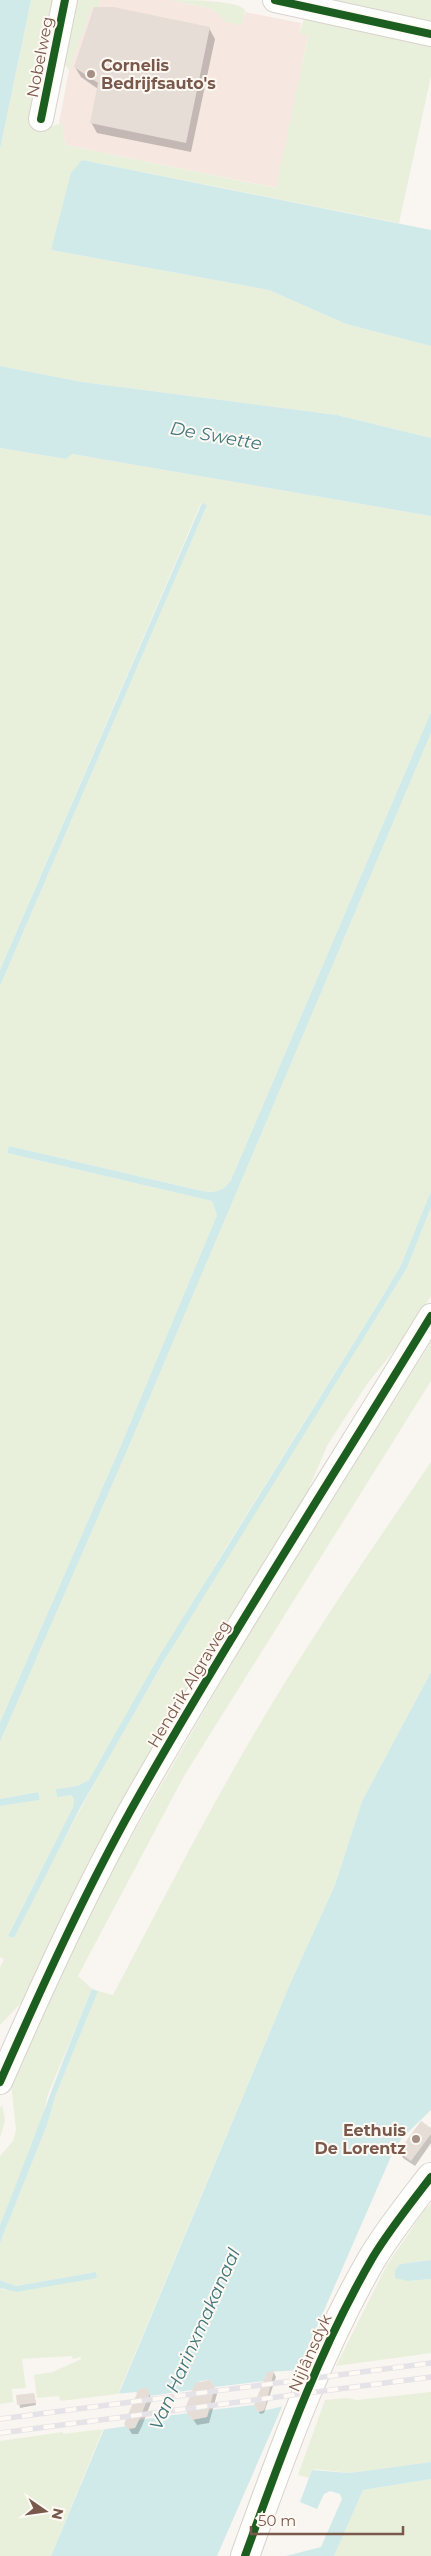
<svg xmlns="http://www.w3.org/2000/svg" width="431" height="2556" font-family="Montserrat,sans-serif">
	<rect width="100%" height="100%" fill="#f9f5f0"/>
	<!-- commercial -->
	<path fill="#f6e7e1" d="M100,0H171L213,9L225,22L243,23L245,12L301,23L299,34L308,35L277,188L65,145L62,124L59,123L69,70L92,6L99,7Z"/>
	<!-- green -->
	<g fill="#e8f0db">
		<path d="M31,0H56L31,121L52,126L62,123L65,145L276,188L308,36L299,34L303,21L306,18L431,43V76L399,223L82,160L51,250L269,290L346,324L431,346V438L337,415L82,382L0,366V149Z"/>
		<path d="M77,0H100L99,7H92L69,70L65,64Z"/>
		<path d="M171,0C186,0 238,0 245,10L243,23L240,25L225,22L213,9Z"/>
		<path d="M324,0H431V22Z"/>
		<path d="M0,448L66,459L72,454L431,516V712L231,1180L220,1192L202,1191L9,1146L7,1153L212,1201L217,1215L122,1443L0,1722V986L207,505L201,503L0,970Z"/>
		<path d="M431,733V1191L401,1265L386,1291L220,1557L89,1780L77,1786L56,1789L71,1795L74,1798L73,1807L8,1936L14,1938C123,1714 260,1505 391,1294L407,1268L431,1207V1296L409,1332L367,1384L328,1444L305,1497L156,1744L24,2000L0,2025V1968L4,1959L0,1957V1806L40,1800L38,1792L0,1799V1742L129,1446Z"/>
		<path d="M431,1342V1381L184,1776L78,1976L92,1989L48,2094L41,2123L0,2225V2156L13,2141L16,2130L11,2083L107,1879L252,1628Z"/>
		<path d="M431,1462V1672L362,1801L335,1885L290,1984L118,2394L60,2401L59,2396L37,2398L34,2375L53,2372L81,2359V2357L73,2359L72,2356L22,2359L26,2388L12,2389L13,2402L0,2404V2288L4,2290L97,2278L96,2272L16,2286L0,2280V2243L47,2125L55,2097L98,1991L113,1995C161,1904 208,1811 261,1722C314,1633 373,1547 431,1462Z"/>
		<path d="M2,2104L5,2120L0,2138V2109Z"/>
		<path d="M431,2204V2260L400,2264L408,2281L431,2279V2353L336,2366L387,2265L425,2209Z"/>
		<path d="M431,2392V2462L349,2473L315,2469L312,2470L309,2478L298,2475L325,2400L346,2398L357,2400Z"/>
		<path d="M103,2429L51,2556H0V2441L63,2432V2434Z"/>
		<path d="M431,2479V2556H334L363,2490Z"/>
	</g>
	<!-- water -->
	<g fill="#d0eaea">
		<path d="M0,0H31L0,149Z"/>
		<path d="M82,160L431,230V346L346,324L269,290L51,250L71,173Z"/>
		<path d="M0,366L82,382L337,415L431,438V516L72,454L66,459L0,448Z"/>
		<path d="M202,503L207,505L0,986V970Z"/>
		<path d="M431,712V733L129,1446L0,1742V1722L122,1443L217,1215L212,1201L7,1153L9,1146L202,1191C216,1193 222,1192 231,1180Z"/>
		<path d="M431,1191V1207L407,1268L164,1661L79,1810L14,1938L8,1936L73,1807L74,1798L71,1795L57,1797L56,1789L77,1786L89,1780L158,1658L386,1291L401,1265Z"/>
		<path d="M431,1672V2110L402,2138L393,2152L217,2556H51L290,1984L335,1885L362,1801Z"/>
		<path d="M38,1792L40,1800L0,1806V1799Z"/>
		<path d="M92,1989L98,1991L55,2097L47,2125L0,2243V2225C32,2146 59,2067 92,1989Z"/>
		<path d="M431,2260V2279L408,2281L395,2278V2270L400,2264Z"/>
		<path d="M96,2272L97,2278L16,2292L0,2288V2280L16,2286Z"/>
		<path d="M431,2462V2479L363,2490L334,2556H286L321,2547L342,2499L340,2494L330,2491L324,2494L317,2509L300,2502L312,2470L349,2473Z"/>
	</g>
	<!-- pier -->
	<path fill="#f9f5f0" d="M300,2370L284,2406L258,2412L254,2405L210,2410L207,2417L192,2420L188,2413L139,2420L135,2428L128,2429L127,2426L100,2430L115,2394L136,2392L137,2394L139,2389L149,2396L192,2390L200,2381L210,2380L215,2387L264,2381L267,2372Z"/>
	<!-- shadow -->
	<g fill="#0003">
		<path d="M209,28L215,39L191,152L97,133L91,122L98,89L81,77L75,67Z"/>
		<path d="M431,2130V2143L415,2166L403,2158L400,2152Z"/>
		<path d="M268,2373H274L276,2377L264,2413L260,2414L256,2405Z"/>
		<path d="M214,2388L217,2394L209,2423L197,2425L190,2415Z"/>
		<path d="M34,2394L36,2405L20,2408L18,2396Z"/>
		<path d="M149,2394L152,2400L142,2426L138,2434H132L126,2424Z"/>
	</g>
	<!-- building -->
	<g fill="#e6ddd7">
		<path d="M94,7H113L210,27L186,143L90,123L98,83L74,67Z"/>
		<path d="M421,2121L431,2128V2134L411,2161L398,2152Z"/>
		<path d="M274,2371L265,2408L263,2411L258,2412L254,2405L267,2372Z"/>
		<path d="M210,2380L215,2387L207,2417L192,2420L185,2409L195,2383Z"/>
		<path d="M146,2388L150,2393L139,2420L135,2428L128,2429L124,2424L139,2389Z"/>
		<path d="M34,2393L36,2403L17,2405L16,2395Z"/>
	</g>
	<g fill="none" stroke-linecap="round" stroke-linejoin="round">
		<!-- minor casing -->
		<g stroke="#d9d2ce" stroke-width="26">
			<g id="minor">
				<path d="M275,0L431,34"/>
				<path d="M41,119L65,0"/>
				<path d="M0,2082C43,1984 88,1885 141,1792C233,1631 334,1475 431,1316"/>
			</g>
		</g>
		<!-- tertiary casing -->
		<g stroke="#d9d2ce" stroke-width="30">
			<path id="tertiary" d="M245,2556C282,2454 318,2351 373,2257C390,2229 411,2203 431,2177"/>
		</g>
		<!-- minor -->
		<use href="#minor" stroke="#fefefd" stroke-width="24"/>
		<!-- tertiary -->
		<use href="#tertiary" stroke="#fefefd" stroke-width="28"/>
		<!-- rail casing -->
		<g stroke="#e5e3e7" stroke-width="5.5">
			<g id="rail">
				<path d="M0,2419L431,2363"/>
				<path d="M0,2433L431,2377"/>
			</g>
		</g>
		<!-- rail -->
		<use href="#rail" stroke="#fff9f3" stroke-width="4" stroke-dasharray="11" stroke-linecap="butt"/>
		<!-- cycleway casing -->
		<g stroke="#fff9f3" stroke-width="11">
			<g id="cycleway">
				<path d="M275,0L431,34"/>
				<path d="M41,119L65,0"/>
				<path d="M0,2082C43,1984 88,1885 141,1792C233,1631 334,1475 431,1316"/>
				<path d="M245,2556C282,2454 318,2351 373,2257C390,2229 411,2203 431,2177"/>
			</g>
		</g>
		<!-- cycleway -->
		<use href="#cycleway" stroke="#1b5e20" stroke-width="8"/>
	</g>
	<!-- markers -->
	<g fill="#a69086" stroke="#fff9f3" stroke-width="2">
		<circle cx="91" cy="74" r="5"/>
		<circle cx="416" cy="2139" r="5"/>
	</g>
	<g text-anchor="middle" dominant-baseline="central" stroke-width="4" stroke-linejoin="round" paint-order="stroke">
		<!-- street labels -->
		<g font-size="16" fill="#7a594d" stroke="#fff9f3">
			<text transform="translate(40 57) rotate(-79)">Nobelweg</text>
			<text transform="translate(189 1684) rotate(-59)">Hendrik Algraweg</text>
			<text transform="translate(310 2353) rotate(-66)">Nijlânsdyk</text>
		</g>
		<!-- poi labels -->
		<g font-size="16" font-weight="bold" fill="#7a594d" stroke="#fff9f3" text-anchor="start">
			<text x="101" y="65">Cornelis<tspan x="101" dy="18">Bedrijfsauto's</tspan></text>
			<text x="406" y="2130" text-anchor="end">Eethuis<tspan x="406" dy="18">De Lorentz</tspan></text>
		</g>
		<!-- water labels -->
		<g font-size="18" font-style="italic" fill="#40787e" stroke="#fff9f3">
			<text transform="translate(216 436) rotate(10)">De Swette</text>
			<text transform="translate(195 2339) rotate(-66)">Van Harinxmakanaal</text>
		</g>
	</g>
	<!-- north arrow -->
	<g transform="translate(45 2511) rotate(103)" stroke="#fff9f3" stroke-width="4" paint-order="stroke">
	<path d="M0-4L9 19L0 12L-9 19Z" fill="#7a594d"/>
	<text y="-8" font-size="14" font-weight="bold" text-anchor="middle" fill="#7a594d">N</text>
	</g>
	<!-- scale -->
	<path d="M251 2526v8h152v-8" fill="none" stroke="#7a594d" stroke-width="2.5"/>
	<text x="258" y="2526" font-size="15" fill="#7a594d" stroke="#fff9f3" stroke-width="4" paint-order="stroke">50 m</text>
</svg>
